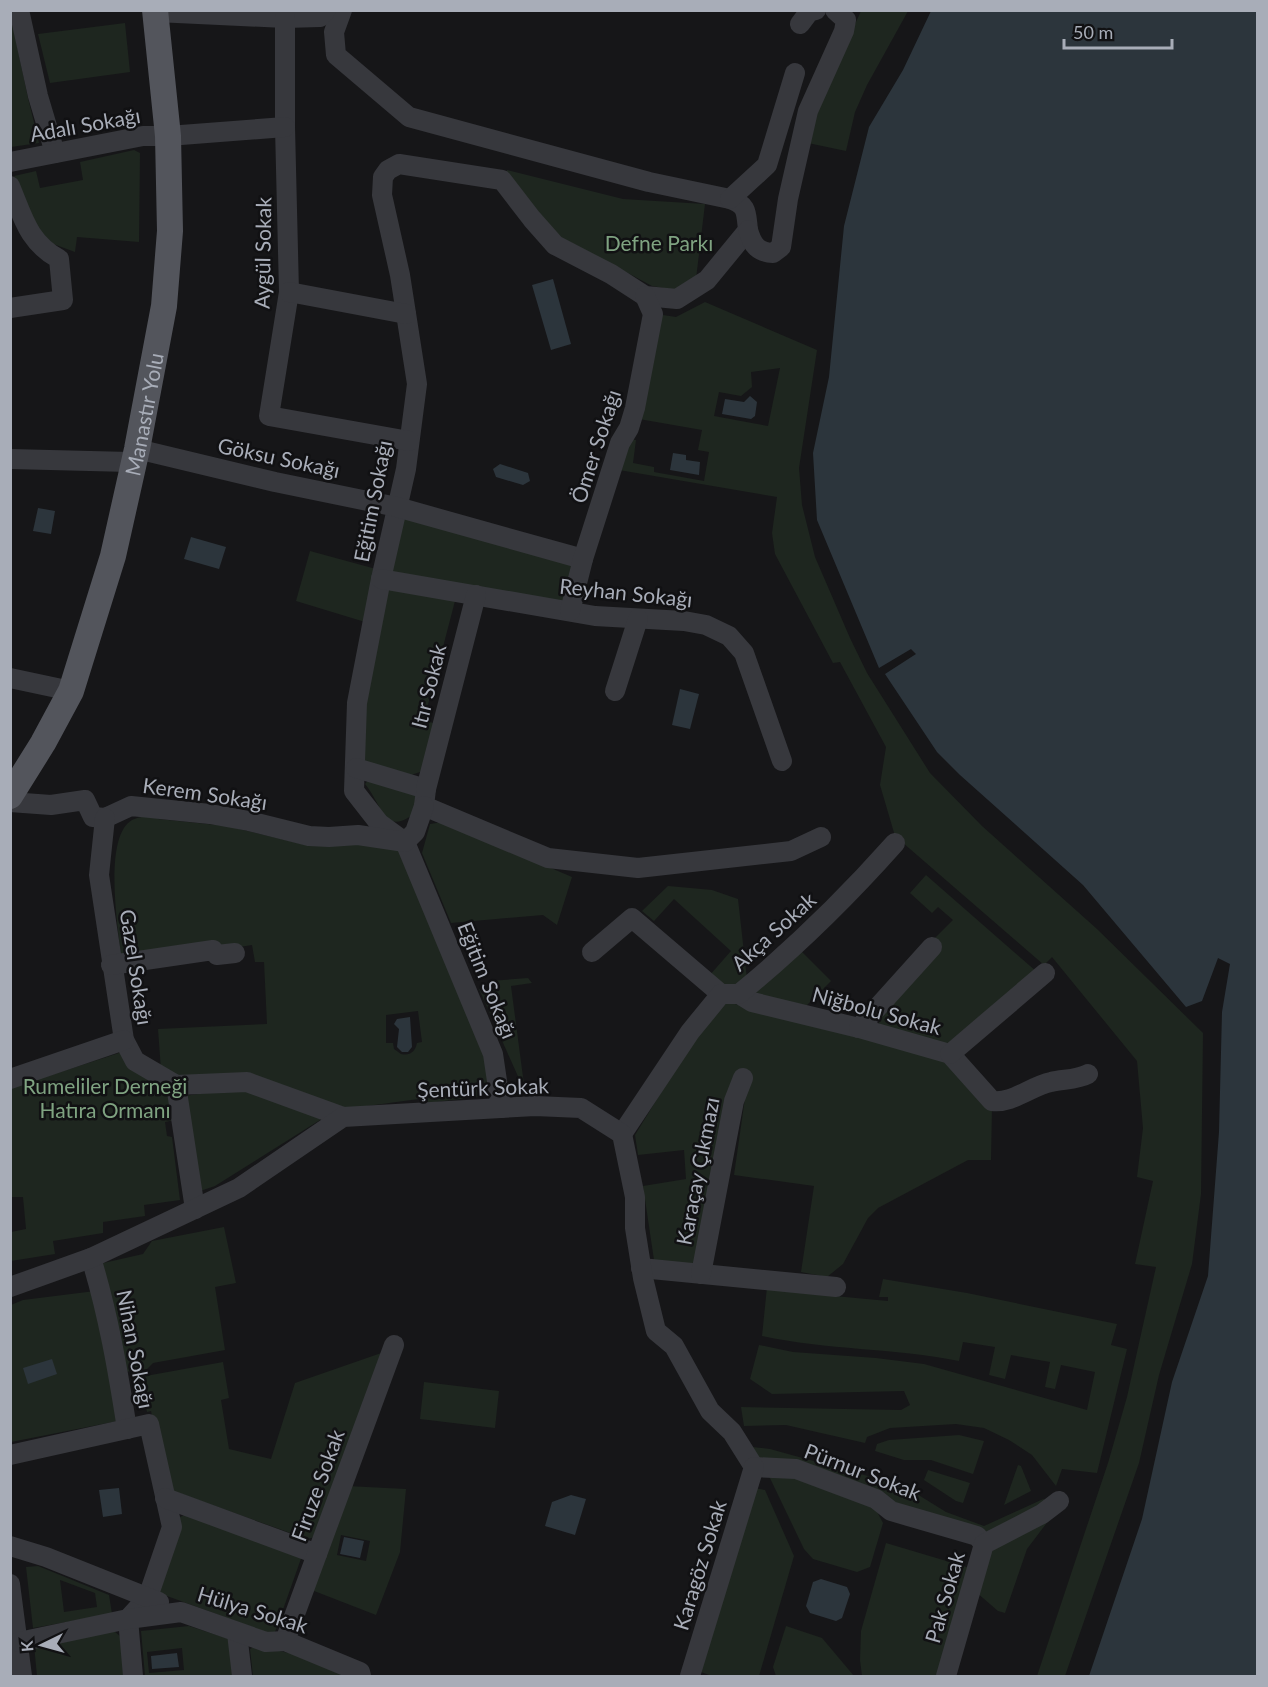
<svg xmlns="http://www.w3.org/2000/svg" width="1268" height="1687" font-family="Lato,sans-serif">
	<rect width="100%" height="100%" fill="#161618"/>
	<!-- green -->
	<g fill="#1e261f" fill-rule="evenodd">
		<path d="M861,11H908L867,85L855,112L846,151L808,143L813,116Z"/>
		<path d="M10,12L28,98L39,143L11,147Z"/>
		<path d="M125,23L130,72L50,83L38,34Z"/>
		<path d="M134,150L140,153L139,242L77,237L75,252L48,242L36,231L14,176L36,171L40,188L83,180L80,162Z"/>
		<path d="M507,170L623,199L705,204L696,279L681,291L652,286L559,236L506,175Z"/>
		<path d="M705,302L817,350L799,468L802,505L815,557L850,638L867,673L930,773L982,826L1097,929L1203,1033L1201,1194L1192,1264L1159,1375L1139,1463L1065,1676H1037L1108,1463L1127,1397L1156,1267L1135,1264L1153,1181L1137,1177L1143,1128L1137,1061L1052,957L1044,965L895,836L880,785L886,747L840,662L833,663L775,554L772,533L777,497L619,470L630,439L636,440L633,463L654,467V472L704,481L709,452L698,450L702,430L639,419L646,321L643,312L676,317ZM780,368L768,426L714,416L719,392L741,396L752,387L751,372Z"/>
		<path d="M403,515L577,563L566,604L391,573Z"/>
		<path d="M310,551L376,569L365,622L296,601Z"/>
		<path d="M389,585L456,597L424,720L436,724L423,771L408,776L365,763L363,758L362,711Z"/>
		<path d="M371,777L420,794L421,808C384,841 384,807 365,784Z"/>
		<path d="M155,815L158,819L227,826L306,845L347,843L395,847L405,855L488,1057L491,1095L428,1103L426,1098L345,1109L177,1078L161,1070L158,1029L267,1024L264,962H255L252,945L220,950L121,956C118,927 103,837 132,820C138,817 148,816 155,815ZM418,1011L422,1042L417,1043C415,1052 410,1056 401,1054L394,1049L393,1043H386V1015Z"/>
		<path d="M443,822L572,877L557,925L543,915L451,923L422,853L430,824Z"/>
		<path d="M926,875L1037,972L949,1047L880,1029L878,1013L930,943L953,920L938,907L932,913L910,893Z"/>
		<path d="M668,886L712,890L738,899L747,979L728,988L709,976L731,951L674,899L654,921L642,911Z"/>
		<path d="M799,949L831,981L804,1008L756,996L755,990Z"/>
		<path d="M528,978L532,983L511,986L525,1092L479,989L490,988L489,981Z"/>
		<path d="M727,1002L942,1056L992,1108L991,1160H968L878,1208L868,1218L843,1264L827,1277L801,1272L814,1186L734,1175L748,1077L696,1266L654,1260L643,1186L686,1179L684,1150L638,1155L635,1135L695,1037Z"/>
		<path d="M122,1052L171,1091L175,1120L165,1122L167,1136L172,1137L180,1200L144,1205L145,1216L103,1222V1233L53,1241L55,1254L11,1261V1232L26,1229L23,1197H11V1088Z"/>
		<path d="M245,1088L320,1115V1120L215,1186L197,1192L183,1096Z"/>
		<path d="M224,1227L236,1283L215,1287L225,1350L153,1363L147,1369L125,1372L99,1264L143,1254L152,1241Z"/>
		<path d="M883,1279L967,1293L1117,1324L1111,1345L1127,1349L1097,1473L1062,1469L1056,1486L1032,1455L1009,1440L984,1428L956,1424L890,1428L867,1437L865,1443L786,1425L744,1426L741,1407L901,1410L910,1405L904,1391L772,1394L750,1379L759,1345L793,1352L876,1358L924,1364L1087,1410L1095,1372L1061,1365L1055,1389L1045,1387L1050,1362L1011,1355L1005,1379L989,1375L995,1347L963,1342L959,1361C894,1348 827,1350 762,1336L767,1287L802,1293L888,1301V1297H879Z"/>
		<path d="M95,1291L118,1421L11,1442V1305L23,1300Z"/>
		<path d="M387,1351L315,1537L307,1539L168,1489L151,1411L147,1412L140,1377L223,1362L229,1398L221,1400L229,1449L271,1459L295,1383Z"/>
		<path d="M424,1382L499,1391L495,1428L420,1419Z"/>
		<path d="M959,1435L984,1441L973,1474L931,1460H904L875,1451L877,1444L889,1440Z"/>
		<path d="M752,1447L770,1449L904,1486L946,1512L984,1526L1041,1500L1044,1499L1046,1502L984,1538L756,1460Z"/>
		<path d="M1018,1465L1021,1466L1031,1491L1004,1505Z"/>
		<path d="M928,1470L970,1483L963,1503L956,1501L924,1480Z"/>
		<path d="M769,1476L794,1477L874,1506L883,1523L870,1567L857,1572L813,1559L804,1549Z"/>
		<path d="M347,1486L406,1489L400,1552L376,1615L309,1589ZM341,1535L370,1541L366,1561L337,1555Z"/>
		<path d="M754,1488L765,1490L794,1556L759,1676H712L698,1671Z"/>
		<path d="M191,1512L303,1553L274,1635L156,1592L180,1517Z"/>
		<path d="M1049,1520L1027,1549L1005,1613L998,1611L976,1592L995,1542Z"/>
		<path d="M886,1543L970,1568L938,1676H862L860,1660L861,1631Z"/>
		<path d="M38,1566L109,1595L112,1614L33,1628L26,1567ZM60,1580L95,1593L97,1607L64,1612Z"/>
		<path d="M189,1626L229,1639L233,1676H145L141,1631ZM182,1648L184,1670L149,1673L147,1652Z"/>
		<path d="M786,1626L822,1638L854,1676H776L773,1667Z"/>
		<path d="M114,1631L122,1638L125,1676H37L34,1645Z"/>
		<path d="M256,1646L303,1656L352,1676H253L250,1649Z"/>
	</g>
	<!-- water -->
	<g fill="#2c353c">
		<path d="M931,11H1257V1676H1089L1142,1519L1172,1382L1208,1276L1219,1132L1222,1012L1230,964L1218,958L1202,1001L1186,1007L1083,885L960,775L937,752L885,674L916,654L911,649L879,668L817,520L813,453L829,377L844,226L869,127L903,70Z"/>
		<path d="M553,279L571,344L551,350L532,285Z"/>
		<path d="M750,396L757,402L755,416L751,419L722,414L725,399L744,402Z"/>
		<path d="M673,453L686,455V460L700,462L699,475L670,470Z"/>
		<path d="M500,464L528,473L530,481L523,485L496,477L493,469Z"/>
		<path d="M38,508L55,511L51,534L33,531Z"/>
		<path d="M191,537L226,547L219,569L184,559Z"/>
		<path d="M680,689L699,694L690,729L672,725Z"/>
		<path d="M410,1017L412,1047L408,1052H402L397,1047L399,1029L394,1024L397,1019Z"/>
		<path d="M52,1359L57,1374L28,1384L23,1368Z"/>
		<path d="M119,1488L122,1514L103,1517L99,1490Z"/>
		<path d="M571,1495L586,1499L575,1535L545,1526L552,1502Z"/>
		<path d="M344,1537L364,1541L360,1558L340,1554Z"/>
		<path d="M821,1579L847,1587L850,1594L842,1618L836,1621L810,1613L806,1606L813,1582Z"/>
		<path d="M177,1653L179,1667L152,1669L151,1656Z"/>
	</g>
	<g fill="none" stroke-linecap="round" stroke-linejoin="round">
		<!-- minor -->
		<g stroke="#37383d" stroke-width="20">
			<path d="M19,10L38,96L55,153"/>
			<path d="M342,10L334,32L336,55L409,117L649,182L730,199C748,205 746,213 748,230L707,280L677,299L645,296L611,274L555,245L532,219L502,180L399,164L388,170L383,177L382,195L400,275L417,384L406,469L381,579L357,703L354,791L379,823L405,842L493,1054L501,1108"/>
			<path d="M156,12L285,18L320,17L326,10"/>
			<path d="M285,18V127L289,292L269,416L409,441"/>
			<path d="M800,24L809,12L816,10"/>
			<path d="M10,162L143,136H168L285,127"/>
			<path d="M10,186C23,217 28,242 59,259L63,300L10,308"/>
			<path d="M730,199L767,165L795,73"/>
			<path d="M748,230C752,244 757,252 773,253L781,247L788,199L808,111L844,31L846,20L835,10"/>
			<path d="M289,292L406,314"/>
			<path d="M10,459L130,462L137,449L275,482L397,507L583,559"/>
			<path d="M381,579L595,616L684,621L706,625L729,636L744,653L782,761"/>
			<path d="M570,611L583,559L620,443L629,428L635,408L653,314L645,296"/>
			<path d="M10,678L71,691"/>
			<path d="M615,691L638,619"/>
			<path d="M356,768L426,789L424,806L548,858L638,868L791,851L821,837"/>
			<path d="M426,789L476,595"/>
			<path d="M10,802L51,805L85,800L93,817L105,818L131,806L210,814L249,821L309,836L329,837L358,835L405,842L415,832L424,806"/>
			<path d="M105,818L99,875L124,1040L135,1061L176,1085L247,1082L343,1117"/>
			<path d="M592,952L632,918L721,994"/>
			<path d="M111,965L213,950L217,955L235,953"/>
			<path d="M739,994L752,1002L859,1028L950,1054L992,1101C1012,1104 1031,1086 1051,1082C1063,1079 1077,1080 1088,1074"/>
			<path d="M859,1028L932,947"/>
			<path d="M950,1054L1045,973"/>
			<path d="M10,1079L124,1040"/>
			<path d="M176,1085L195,1209"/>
			<path d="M622,1134L690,1032L721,994H739C795,948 847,897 895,843"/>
			<path d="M91,1258C108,1313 118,1371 127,1429"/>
			<path d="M641,1268L836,1287"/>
			<path d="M701,1274L734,1101L743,1078"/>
			<path d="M10,1287L91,1258L239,1188L343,1117L535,1106L581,1108L622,1134L635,1197V1228L643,1278L656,1331L674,1346L710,1411L732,1432L754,1467"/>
			<path d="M10,1455L149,1424L172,1527L148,1597L128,1619L133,1676"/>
			<path d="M754,1467L796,1469L876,1499L891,1511L977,1536L984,1544"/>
			<path d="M165,1498L317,1554"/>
			<path d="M10,1546L46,1557L159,1602"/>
			<path d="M10,1584L22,1676"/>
			<path d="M237,1633L242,1676"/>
			<path d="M285,1641L394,1345"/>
			<path d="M19,1642L128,1619L181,1612L266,1642L285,1641L360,1672L361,1676"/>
			<path d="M690,1676L754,1467"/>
			<path d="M946,1676L984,1544L1042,1514L1059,1501"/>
		</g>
		<!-- major -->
		<path stroke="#53555c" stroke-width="26" id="s1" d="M10,796L43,743L71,691L113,556L137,449L164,306L170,231L168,136L155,10"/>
	</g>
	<g text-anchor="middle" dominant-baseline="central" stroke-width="5" stroke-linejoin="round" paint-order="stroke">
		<!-- street labels -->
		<g font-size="21" fill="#a8adb8" stroke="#111113">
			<text transform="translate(85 124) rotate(-10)">Adalı Sokağı</text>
			<text transform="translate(262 253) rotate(-89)">Aygül Sokak</text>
			<text stroke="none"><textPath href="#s1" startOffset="408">Manastır Yolu</textPath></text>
			<text transform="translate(595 446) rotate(-72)">Ömer Sokağı</text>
			<text transform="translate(279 457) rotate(12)">Göksu Sokağı</text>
			<text transform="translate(372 501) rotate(-79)">Eğitim Sokağı</text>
			<text transform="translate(626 592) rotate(6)">Reyhan Sokağı</text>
			<text transform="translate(428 686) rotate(-76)">Itır Sokak</text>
			<text transform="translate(205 793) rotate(8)">Kerem Sokağı</text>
			<text transform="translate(773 931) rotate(-42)">Akça Sokak</text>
			<text transform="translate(137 967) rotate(81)">Gazel Sokağı</text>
			<text transform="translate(488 980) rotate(68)">Eğitim Sokağı</text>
			<text transform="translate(877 1010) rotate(15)">Niğbolu Sokak</text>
			<text transform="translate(483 1087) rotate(-2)">Şentürk Sokak</text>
			<text transform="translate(697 1171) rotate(-79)">Karaçay Çıkmazı</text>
			<text transform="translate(136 1349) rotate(79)">Nihan Sokağı</text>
			<text transform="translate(863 1471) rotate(21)">Pürnur Sokak</text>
			<text transform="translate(317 1485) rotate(-70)">Firuze Sokak</text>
			<text transform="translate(699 1565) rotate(-73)">Karagöz Sokak</text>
			<text transform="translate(944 1597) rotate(-74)">Pak Sokak</text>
			<text transform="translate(253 1609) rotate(17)">Hülya Sokak</text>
		</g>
		<!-- park labels -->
		<g font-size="21" fill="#7fa381" stroke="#111113">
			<text x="659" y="242">Defne Parkı</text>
			<text x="105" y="1085">Rumeliler Derneği<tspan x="105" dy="24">Hatıra Ormanı</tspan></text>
		</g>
	</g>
	<!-- border -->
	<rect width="1268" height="1687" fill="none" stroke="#a8adb8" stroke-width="24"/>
	<!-- north arrow -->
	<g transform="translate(42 1645) rotate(265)" stroke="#111113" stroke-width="4.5" paint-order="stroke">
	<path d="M0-4.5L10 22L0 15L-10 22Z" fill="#a8adb8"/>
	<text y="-9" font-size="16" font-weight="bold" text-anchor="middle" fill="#a8adb8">K</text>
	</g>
	<!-- scale -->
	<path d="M1064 39v9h108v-9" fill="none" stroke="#a8adb8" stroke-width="3"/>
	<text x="1073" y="39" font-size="18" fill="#a8adb8" stroke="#111113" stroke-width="4.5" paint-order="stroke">50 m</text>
</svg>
